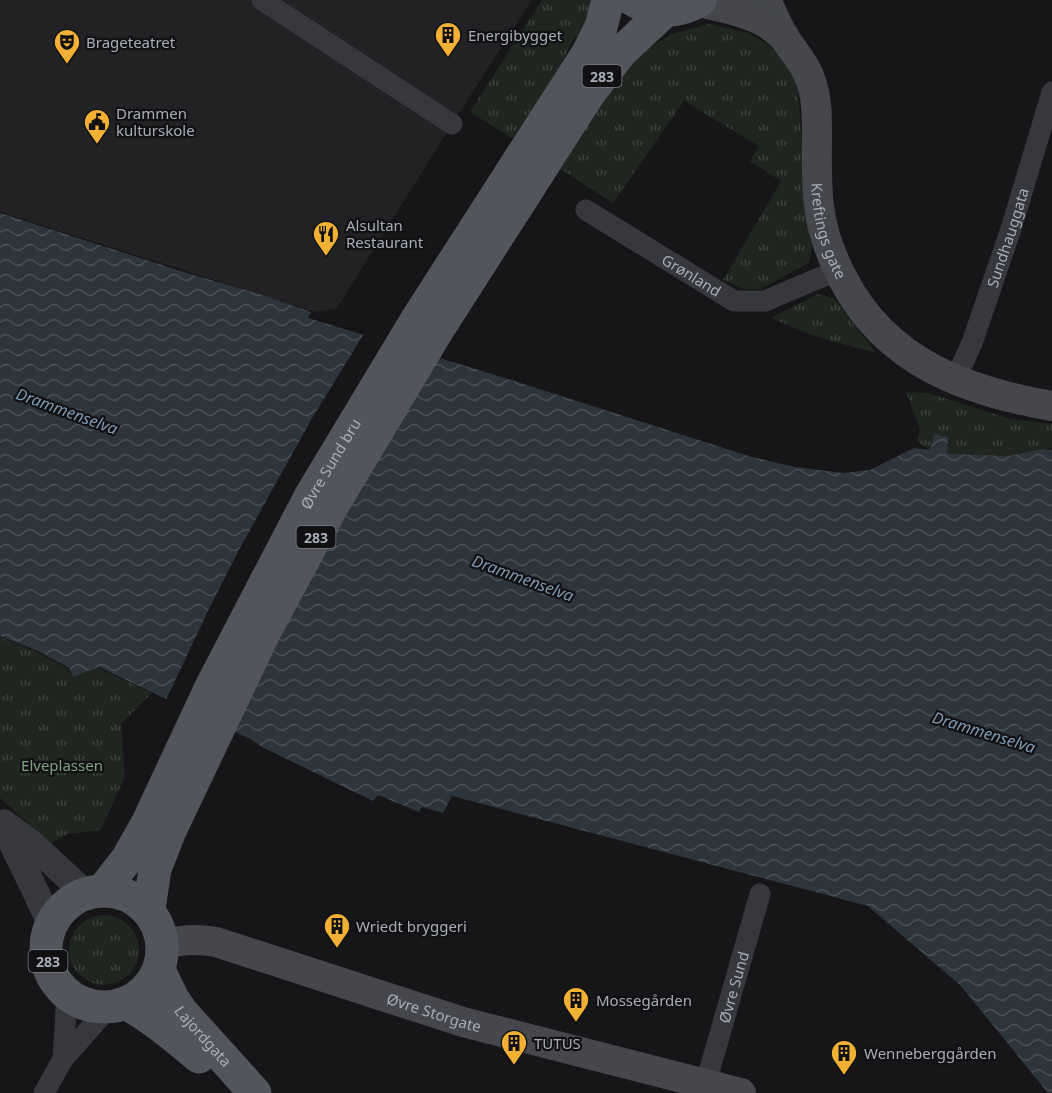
<svg xmlns="http://www.w3.org/2000/svg" width="1052" height="1093" font-family="'Noto Sans',sans-serif">
	<defs>
		<pattern id="grass-tufts" width="24" height="20" patternUnits="userSpaceOnUse" patternTransform="scale(1.5)"><rect width="24" height="20" fill="#1e261f"/><path d="M3 7l-1-3M5 7V3M7 7l1-3M15 17l-1-3M17 17v-4M19 17l1-3" fill="none" stroke="#3c433d"/></pattern>
		<pattern id="water-waves" width="16" height="10" patternUnits="userSpaceOnUse" patternTransform="scale(1.5)"><rect width="16" height="10" fill="#2c353c"/><path d="M0 5q4-4 8 0t8 0" fill="none" stroke="#485056"/></pattern>
	</defs>
	<rect width="100%" height="100%" fill="#161618"/>
	<!-- built -->
	<path fill="#222225" d="M0,0H532L452,124L337,308L315,312L0,212Z"/>
	<!-- grass -->
	<g fill="url(#grass-tufts)">
		<path d="M542,0H591L582,39L575,36L549,89L513,139L470,112Z"/>
		<path d="M709,24L748,33L775,48L797,79L803,158L804,210L812,247L809,263L760,289H743L723,280L781,181L750,161L759,146L684,101L613,203L559,168L585,125L633,59L671,34Z"/>
		<path d="M818,294L834,298L876,353L817,337L771,318Z"/>
		<path d="M906,392L928,393L1007,418L1052,424V448L1009,456L946,454L934,434L930,450L917,441L920,429Z"/>
		<path d="M0,637L37,652L68,669L72,677L98,668L152,693L121,724L125,776L101,830L68,834L51,843L0,798Z"/>
		<circle cx="104" cy="950" r="35"/>
	</g>
	<!-- water -->
	<path fill="url(#water-waves)" d="M0,213L187,273L266,296L311,312L308,318L492,374L752,457L795,467L844,473L870,470L914,448L930,450L934,434L948,437L947,454L1009,456L1043,449L1052,450V1093H1048L961,986L868,906L452,796L443,813L422,807L419,812L378,795L373,801L264,748L250,739L99,667L73,677L69,668L38,651L0,636Z"/>
	<!-- pier -->
	<path fill="#161618" d="M365,332L436,354L343,509L229,732L165,702L209,609L240,548L311,420Z"/>
	<g fill="none" stroke-linecap="round" stroke-linejoin="round">
		<!-- minor -->
		<g stroke="#37383d" stroke-width="21">
			<path d="M262,0L452,124"/>
			<path id="s1" d="M586,210L734,301H765L838,270"/>
			<path id="s2" d="M955,380L972,343L1011,229L1052,92"/>
			<path d="M63,1059L67,994"/>
			<path d="M44,1093L63,1059L109,1007"/>
			<path id="s3" d="M703,1093L760,894"/>
		</g>
		<!-- tertiary -->
		<g stroke="#37383d" stroke-width="27">
			<path d="M3,823C18,858 37,891 51,926"/>
			<path d="M4,823L31,843L85,893"/>
		</g>
		<!-- secondary -->
		<g stroke="#45474d" stroke-width="30">
			<path id="s4" d="M764,0L768,4C773,15 778,27 784,37C795,54 808,67 813,88C817,102 817,118 817,133C817,157 816,182 819,206C822,232 831,256 843,279C886,362 965,391 1052,406"/>
			<path d="M698,2C721,7 747,12 768,24C773,28 778,32 784,36"/>
			<path id="s5" d="M162,946C178,939 199,939 216,942L463,1022L741,1093"/>
		</g>
		<!-- primary -->
		<g stroke="#53555c" stroke-width="33">
			<path d="M633,0C654,13 679,14 700,0"/>
			<path id="s6" d="M103,890L127,859L147,824L212,685L311,495L417,319L588,53L601,27L608,0"/>
			<circle cx="104" cy="949" r="58"/>
			<path d="M149,909L155,869L169,833L264,633L333,505L437,331L588,95L621,52L665,11"/>
			<path id="s7" d="M159,970L173,999L181,1011L255,1093"/>
			<path d="M125,1003C153,1018 175,1037 199,1057"/>
		</g>
	</g>
	<!-- icons -->
	<defs>
		<g id="building-pin" transform="scale(1.35)"><path d="M0 17L-7.5 6A9.5 9.5 0 1 1 7.5 6Z" fill="#f2b134" stroke="#111113"/><path d="M-4-6H4V6H1V3H-1V6H-4ZM-2.5-4.3h1.7v1.8h-1.7ZM.8-4.3h1.7v1.8H.8ZM-2.5-1h1.7V.8h-1.7ZM.8-1h1.7V.8H.8Z" fill="#111"/></g>
		<g id="theatre-pin" transform="scale(1.35)"><path d="M0 17L-7.5 6A9.5 9.5 0 1 1 7.5 6Z" fill="#f2b134" stroke="#111113"/><path d="M-5-5.5Q0-4 5-5.5V0Q5 5 0 6Q-5 5-5 0ZM-3.3-2.5H-1v1.5H-3.3ZM1-2.5H3.3v1.5H1ZM-2.8 1Q0 5.5 2.8 1Z" fill="#111"/></g>
		<g id="civic-pin" transform="scale(1.35)"><path d="M0 17L-7.5 6A9.5 9.5 0 1 1 7.5 6Z" fill="#f2b134" stroke="#111113"/><path d="M-.6-6.5H3V-4.5H.6V-3L4-1V1h2V6H-6V1h2V-1L-.6-3ZM-1.2 2.5V6h2.4V2.5Z" fill="#111"/></g>
		<g id="restaurant-pin" transform="scale(1.35)"><path d="M0 17L-7.5 6A9.5 9.5 0 1 1 7.5 6Z" fill="#f2b134" stroke="#111113"/><path d="M-5-6h1v4h1v-4h1v4h1v-4h1v5L-1.5 .5V6h-2V.5L-5-1ZM5-6V6H3V1.5H1.5Q1.5-4 5-6Z" fill="#111"/></g>
	</defs>
	<g fill-rule="evenodd">
		<use href="#building-pin" x="448" y="35"/>
		<use href="#theatre-pin" x="67" y="42"/>
		<use href="#civic-pin" x="97" y="122"/>
		<use href="#restaurant-pin" x="326" y="234"/>
		<use href="#building-pin" x="337" y="926"/>
		<use href="#building-pin" x="576" y="1000"/>
		<use href="#building-pin" x="514" y="1043"/>
		<use href="#building-pin" x="844" y="1053"/>
	</g>
	<g text-anchor="middle" dominant-baseline="central" stroke-width="4.5" stroke-linejoin="round" paint-order="stroke">
		<!-- shield labels -->
		<g fill="#111113" stroke="#7b7e86" stroke-width="1.5">
			<rect x="582.5" y="65" width="39" height="22" rx="4.5"/>
			<rect x="296.5" y="526" width="39" height="22" rx="4.5"/>
			<rect x="28.5" y="950" width="39" height="22" rx="4.5"/>
		</g>
		<g font-size="14" font-weight="bold" fill="#a8adb8">
			<text x="602" y="76">283</text>
			<text x="316" y="537">283</text>
			<text x="48" y="961">283</text>
		</g>
		<!-- poi labels -->
		<g font-size="15" fill="#a8adb8" stroke="#111113" text-anchor="start">
			<text x="468" y="35">Energibygget</text>
			<text x="86" y="42">Brageteatret</text>
			<text x="116" y="113">Drammen<tspan x="116" dy="17">kulturskole</tspan></text>
			<text x="346" y="225">Alsultan<tspan x="346" dy="17">Restaurant</tspan></text>
			<text x="356" y="926">Wriedt bryggeri</text>
			<text x="596" y="1000">Mossegården</text>
			<text x="534" y="1043">TUTUS</text>
			<text x="864" y="1053">Wenneberggården</text>
		</g>
		<!-- street labels -->
		<g font-size="15" fill="#a8adb8" stroke="#111113">
			<text stroke="none"><textPath href="#s4" startOffset="246">Kreftings gate</textPath></text>
			<text stroke="none"><textPath href="#s2" startOffset="152">Sundhauggata</textPath></text>
			<text stroke="none"><textPath href="#s1" startOffset="124">Grønland</textPath></text>
			<text stroke="none"><textPath href="#s6" startOffset="484">Øvre Sund bru</textPath></text>
			<text stroke="none"><textPath href="#s3" startOffset="110">Øvre Sund</textPath></text>
			<text stroke="none"><textPath href="#s5" startOffset="284">Øvre Storgate</textPath></text>
			<text stroke="none"><textPath href="#s7" startOffset="80">Lajordgata</textPath></text>
		</g>
		<!-- park labels -->
		<g font-size="15" fill="#7fa381" stroke="#111113">
			<text x="62" y="765">Elveplassen</text>
		</g>
		<!-- water labels -->
		<g font-size="16" font-style="italic" fill="#7f9bb3" stroke="#111113">
			<text transform="translate(67 411) rotate(20)">Drammenselva</text>
			<text transform="translate(523 578) rotate(20)">Drammenselva</text>
			<text transform="translate(984 732) rotate(17)">Drammenselva</text>
		</g>
	</g>
</svg>
